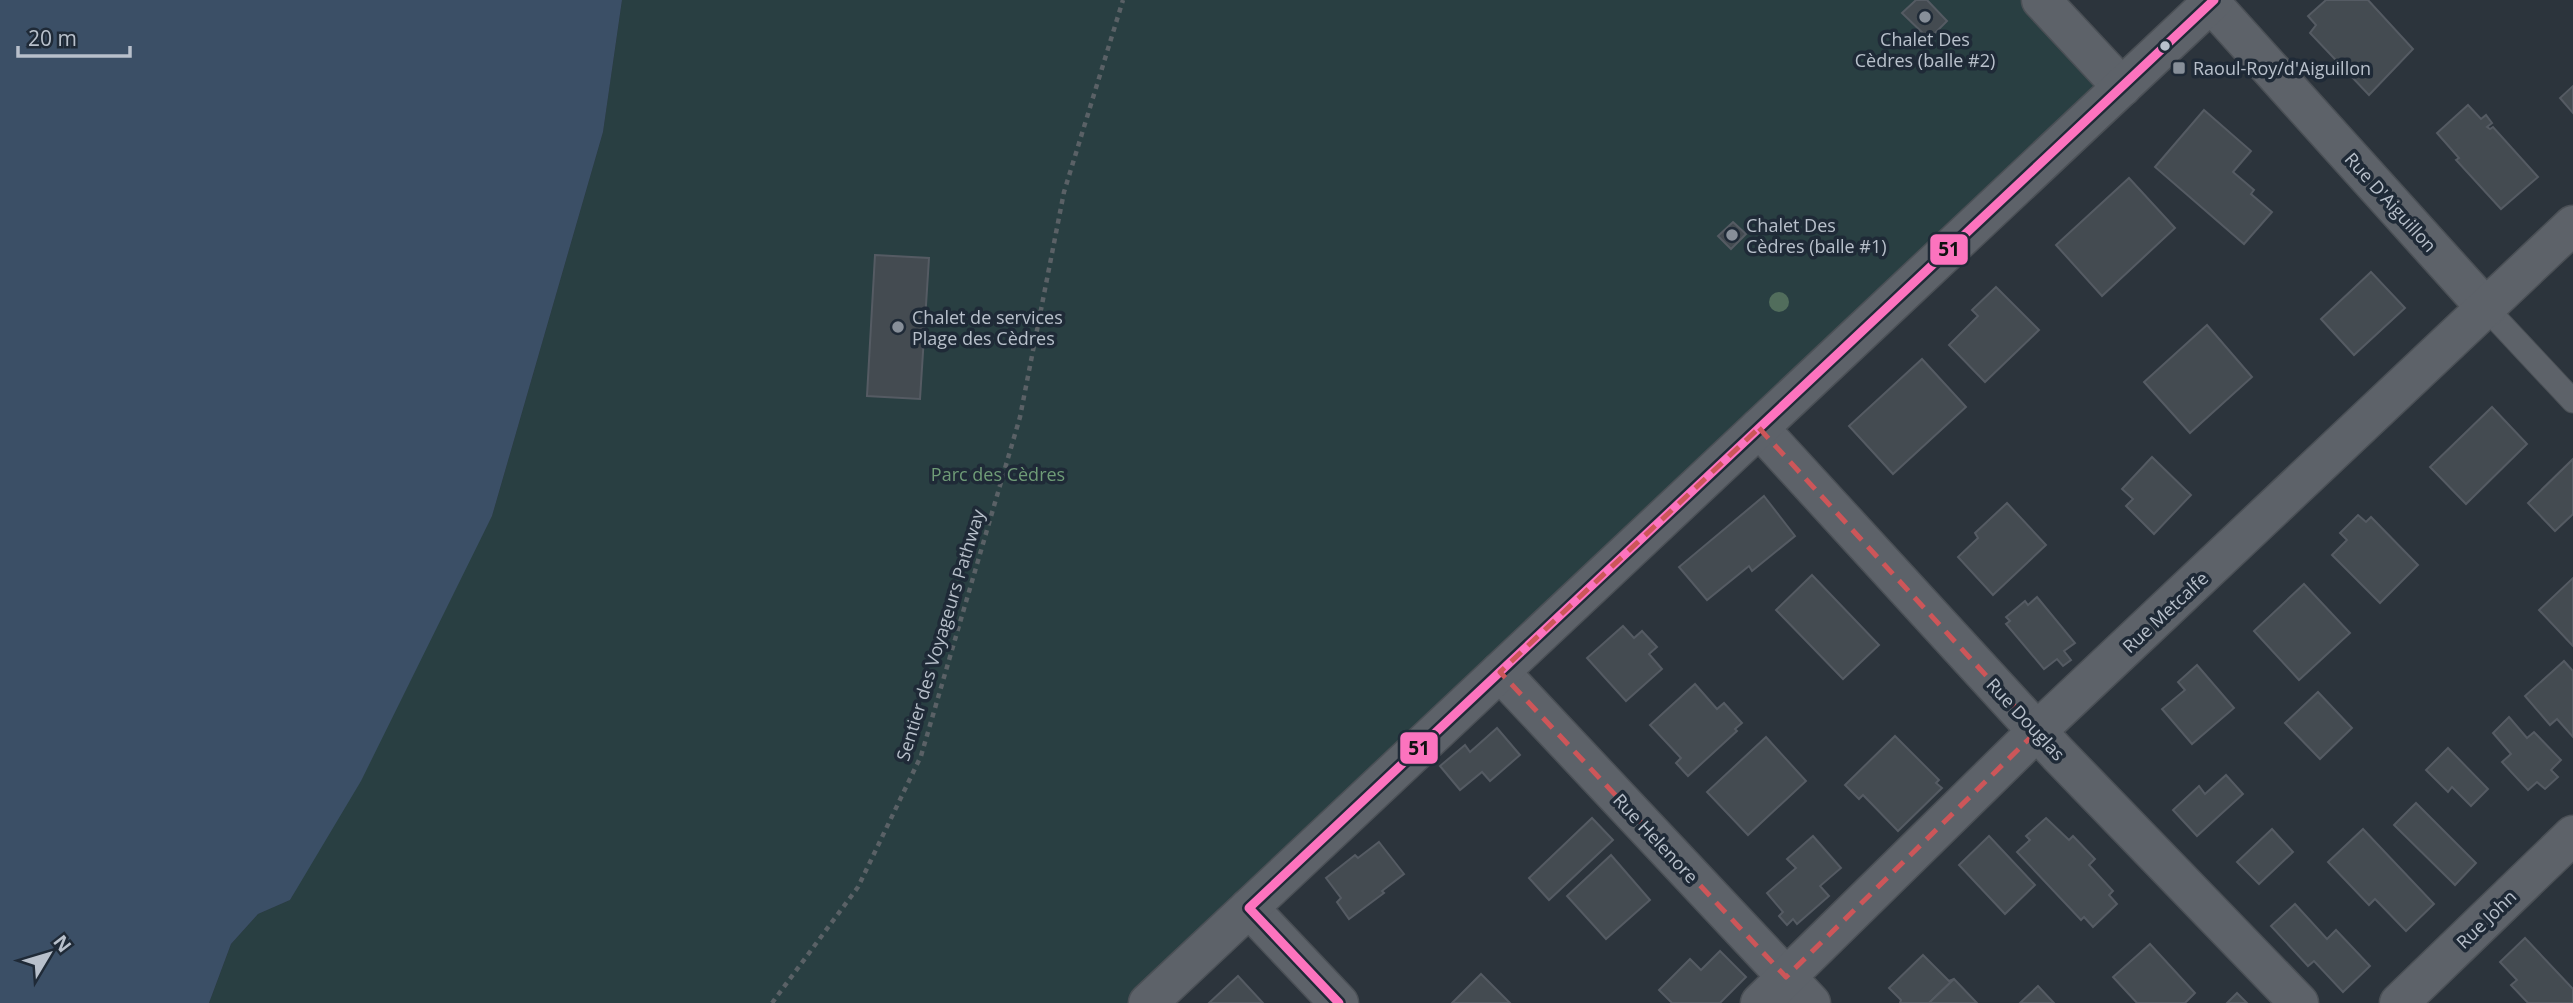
<svg xmlns="http://www.w3.org/2000/svg" width="2573" height="1003" font-family="'Open Sans',sans-serif">
	<rect width="100%" height="100%" fill="#2c343c"/>
	<!-- green -->
	<path fill="#293f42" d="M622,0H2041L2122,87L1492,660L1129,1003H209L231,944L258,914L290,900L492,516L603,132Z"/>
	<!-- water -->
	<path fill="#3b4f66" d="M0,0H622L603,132L492,516L361,781L290,900L258,914L231,944L209,1003H0Z"/>
	<!-- building -->
	<g fill="#444b51" stroke="#555b63" stroke-width="2">
		<path d="M1916,0H1927L1947,21L1929,39L1902,13Z"/>
		<path d="M2326,0H2368L2413,49L2369,95L2310,33L2316,25L2308,16Z"/>
		<path d="M2573,86V113L2560,98Z"/>
		<path d="M2468,105L2481,119L2486,115L2492,123L2487,127L2490,129L2493,127L2538,177L2501,209L2456,160L2459,158L2437,133Z"/>
		<path d="M2204,110L2251,151L2233,172L2254,190L2251,194L2272,212L2244,244L2155,167Z"/>
		<path d="M2129,178L2175,228L2102,296L2056,245Z"/>
		<path d="M1733,222L1746,234L1731,249L1718,236Z"/>
		<path d="M875,255L929,258L920,399L867,396Z"/>
		<path d="M2371,272L2405,308L2354,355L2321,319Z"/>
		<path d="M1996,287L2039,330L1985,382L1949,345L1978,316L1972,310Z"/>
		<path d="M2207,325L2252,377L2190,433L2144,382Z"/>
		<path d="M1922,359L1966,407L1893,474L1849,426Z"/>
		<path d="M2492,407L2527,444L2466,504L2430,467Z"/>
		<path d="M2152,457L2191,495L2154,534L2126,506L2133,499L2122,489Z"/>
		<path d="M2573,459V514L2555,531L2528,503Z"/>
		<path d="M1764,496L1795,536L1752,571L1749,566L1707,600L1679,567Z"/>
		<path d="M2007,503L2046,545L1993,595L1958,557L1978,538L1975,533Z"/>
		<path d="M2358,515L2366,522L2371,517L2418,565L2380,603L2332,555L2347,540L2340,533Z"/>
		<path d="M1812,575L1879,645L1843,679L1776,610Z"/>
		<path d="M2573,578V646L2539,610Z"/>
		<path d="M2304,584L2350,633L2299,680L2254,631Z"/>
		<path d="M2037,597L2075,643L2064,651L2071,660L2063,666L2057,659L2044,669L2006,624L2010,621L2006,617L2025,601L2028,605Z"/>
		<path d="M1623,626L1634,638L1642,631L1657,647L1649,654L1662,669L1626,701L1587,658Z"/>
		<path d="M2564,661L2573,671V737L2557,719L2550,725L2525,696Z"/>
		<path d="M2197,665L2234,708L2192,744L2162,709L2185,690L2178,682Z"/>
		<path d="M1695,684L1717,709L1724,703L1742,723L1735,729L1737,731L1688,776L1676,763L1681,758L1650,725Z"/>
		<path d="M2318,692L2352,728L2320,759L2285,723Z"/>
		<path d="M2509,717L2527,738L2534,732L2561,760L2551,770L2558,777L2545,789L2537,782L2528,790L2502,762L2511,754L2493,733Z"/>
		<path d="M1497,728L1520,755L1490,781L1482,772L1460,790L1440,766L1465,745L1470,752Z"/>
		<path d="M1895,736L1939,780L1936,783L1942,788L1898,831L1863,795L1859,799L1845,785Z"/>
		<path d="M1766,737L1806,781L1748,835L1707,792Z"/>
		<path d="M2448,748L2488,789L2471,806L2452,787L2448,792L2426,770Z"/>
		<path d="M2226,775L2243,794L2197,836L2173,810L2199,786L2205,794Z"/>
		<path d="M2416,803L2476,863L2455,885L2394,825Z"/>
		<path d="M1592,818L1613,840L1549,900L1529,878Z"/>
		<path d="M2046,818L2069,840L2073,836L2095,859L2089,865L2113,891L2109,895L2117,904L2093,927L2084,917L2081,920L2017,852L2030,840L2026,836Z"/>
		<path d="M2272,829L2293,852L2259,884L2237,862Z"/>
		<path d="M2363,829L2434,904L2406,931L2375,899L2369,905L2328,862Z"/>
		<path d="M1813,836L1841,868L1820,886L1829,896L1797,924L1793,919L1787,925L1779,916L1783,912L1767,893L1796,868L1787,859Z"/>
		<path d="M1989,836L2035,885L2005,914L1959,865Z"/>
		<path d="M1379,842L1404,874L1382,891L1384,893L1349,919L1337,902L1341,898L1326,878L1355,855L1358,858Z"/>
		<path d="M1611,855L1650,900L1606,939L1567,896Z"/>
		<path d="M2295,904L2327,939L2336,930L2370,966L2343,992L2314,961L2308,966L2271,926Z"/>
		<path d="M2525,938L2573,989V1003H2528L2511,985L2517,980L2500,962Z"/>
		<path d="M2150,944L2195,993L2185,1003H2137L2113,977Z"/>
		<path d="M1720,951L1746,977L1720,1003H1672L1659,990L1690,959L1701,970Z"/>
		<path d="M1923,955L1949,981L1954,979L1929,1003H1900L1901,1000L1889,988Z"/>
		<path d="M1481,974L1510,1003H1452Z"/>
		<path d="M1238,976L1263,1003H1209Z"/>
		<path d="M1954,979L1977,1003H1929Z"/>
		<path d="M2038,986L2054,1003H2020Z"/>
		<path d="M2237,993L2247,1003H2227Z"/>
	</g>
	<g fill="none" stroke-linecap="round" stroke-linejoin="round">
		<!-- lane casing -->
		<g stroke="#4b5056" stroke-width="25">
			<path id="lane" d="M2487,309L2573,401"/>
		</g>
		<!-- street casing -->
		<g stroke="#4b5056" stroke-width="41">
			<g id="street">
				<path d="M2041,0L2122,87"/>
				<path d="M2211,3L2487,309"/>
				<path d="M1759,428L2058,754L2299,1003"/>
				<path d="M1500,672L1811,1003"/>
				<path d="M1249,908L1339,1003"/>
				<path d="M1148,1003L2214,0"/>
				<path d="M1760,1003L2037,731L2573,225"/>
				<path d="M2399,1003L2573,835"/>
			</g>
		</g>
		<!-- path -->
		<path stroke="#5a6166" stroke-width="4.5" stroke-dasharray="5 5" stroke-linecap="butt" d="M772,1003L858,887L921,756L1020,417L1064,192L1123,0"/>
		<!-- lane -->
		<use href="#lane" stroke="#5d6269" stroke-width="23"/>
		<!-- street -->
		<use href="#street" stroke="#5d6269" stroke-width="38"/>
		<!-- bus-1 casing -->
		<g stroke="#1f2a37" stroke-width="14">
			<path id="bus-1" d="M1339,1003L1249,908L2214,0"/>
		</g>
		<!-- bus-1 -->
		<use href="#bus-1" stroke="#fc73be" stroke-width="9"/>
	</g>
	<!-- trees -->
	<circle fill="#516d5c" cx="1779" cy="302" r="10"/>
	<!-- marked area -->
	<path fill="none" stroke="#cd5659" stroke-width="5" stroke-dasharray="14 9" stroke-linejoin="round" d="M1759,428L2037,731L1786,977L1500,672Z"/>
	<!-- markers -->
	<g fill="#878f99" stroke="#1f2a37" stroke-width="2.5">
		<circle cx="1925" cy="17" r="7"/>
		<rect x="2172" y="61" width="14" height="14" rx="3.5"/>
		<circle cx="1732" cy="235" r="7"/>
		<circle cx="898" cy="327" r="7"/>
	</g>
	<circle fill="#b8c0cb" stroke="#1f2a37" stroke-width="2.5" cx="2165" cy="46" r="6"/>
	<g text-anchor="middle" dominant-baseline="central" stroke-width="7" stroke-linejoin="round" paint-order="stroke">
		<!-- poi labels -->
		<g font-size="18" fill="#b8c0cb" stroke="#1f2a37" text-anchor="start">
			<text x="1925" y="39" text-anchor="middle">Chalet Des<tspan x="1925" dy="21">Cèdres (balle #2)</tspan></text>
			<text x="2193" y="68">Raoul-Roy/d'Aiguillon</text>
			<text x="1746" y="225">Chalet Des<tspan x="1746" dy="21">Cèdres (balle #1)</tspan></text>
			<text x="912" y="317">Chalet de services<tspan x="912" dy="21">Plage des Cèdres</tspan></text>
		</g>
		<!-- street labels -->
		<g font-size="18" fill="#b8c0cb" stroke="#1f2a37">
			<text transform="translate(2391 202) rotate(48)">Rue D'Aiguillon</text>
			<text transform="translate(2165 612) rotate(-43)">Rue Metcalfe</text>
			<text transform="translate(940 635) rotate(-73)">Sentier des Voyageurs Pathway</text>
			<text transform="translate(2026 719) rotate(47)">Rue Douglas</text>
			<text transform="translate(1656 838) rotate(47)">Rue Helenore</text>
			<text transform="translate(2486 919) rotate(-44)">Rue John</text>
		</g>
		<!-- park labels -->
		<g font-size="18" fill="#6f9c77" stroke="#1f2a37">
			<text x="998" y="474">Parc des Cèdres</text>
		</g>
	</g>
	<g stroke="#1f2a37" stroke-width="2.5">
		<rect x="1929" y="233" width="40" height="33" rx="7" fill="#fc73be"/>
		<rect x="1399" y="731" width="40" height="34" rx="7" fill="#fc73be"/>
	</g>
	<g font-size="19" text-anchor="middle" font-weight="bold" fill="#111">
		<text x="1949" y="256">51</text>
		<text x="1419" y="755">51</text>
	</g>
	<!-- north arrow -->
	<g transform="translate(49 954) rotate(52)" stroke="#1f2a37" stroke-width="5" paint-order="stroke">
	<path d="M0-5L12 26L0 18L-12 26Z" fill="#b8c0cb"/>
	<text y="-10" font-size="19" font-weight="bold" text-anchor="middle" fill="#b8c0cb">N</text>
	</g>
	<!-- scale -->
	<path d="M18 46v10h112v-10" fill="none" stroke="#b8c0cb" stroke-width="3.5"/>
	<text x="28" y="46" font-size="21" fill="#b8c0cb" stroke="#1f2a37" stroke-width="5" paint-order="stroke">20 m</text>
</svg>
